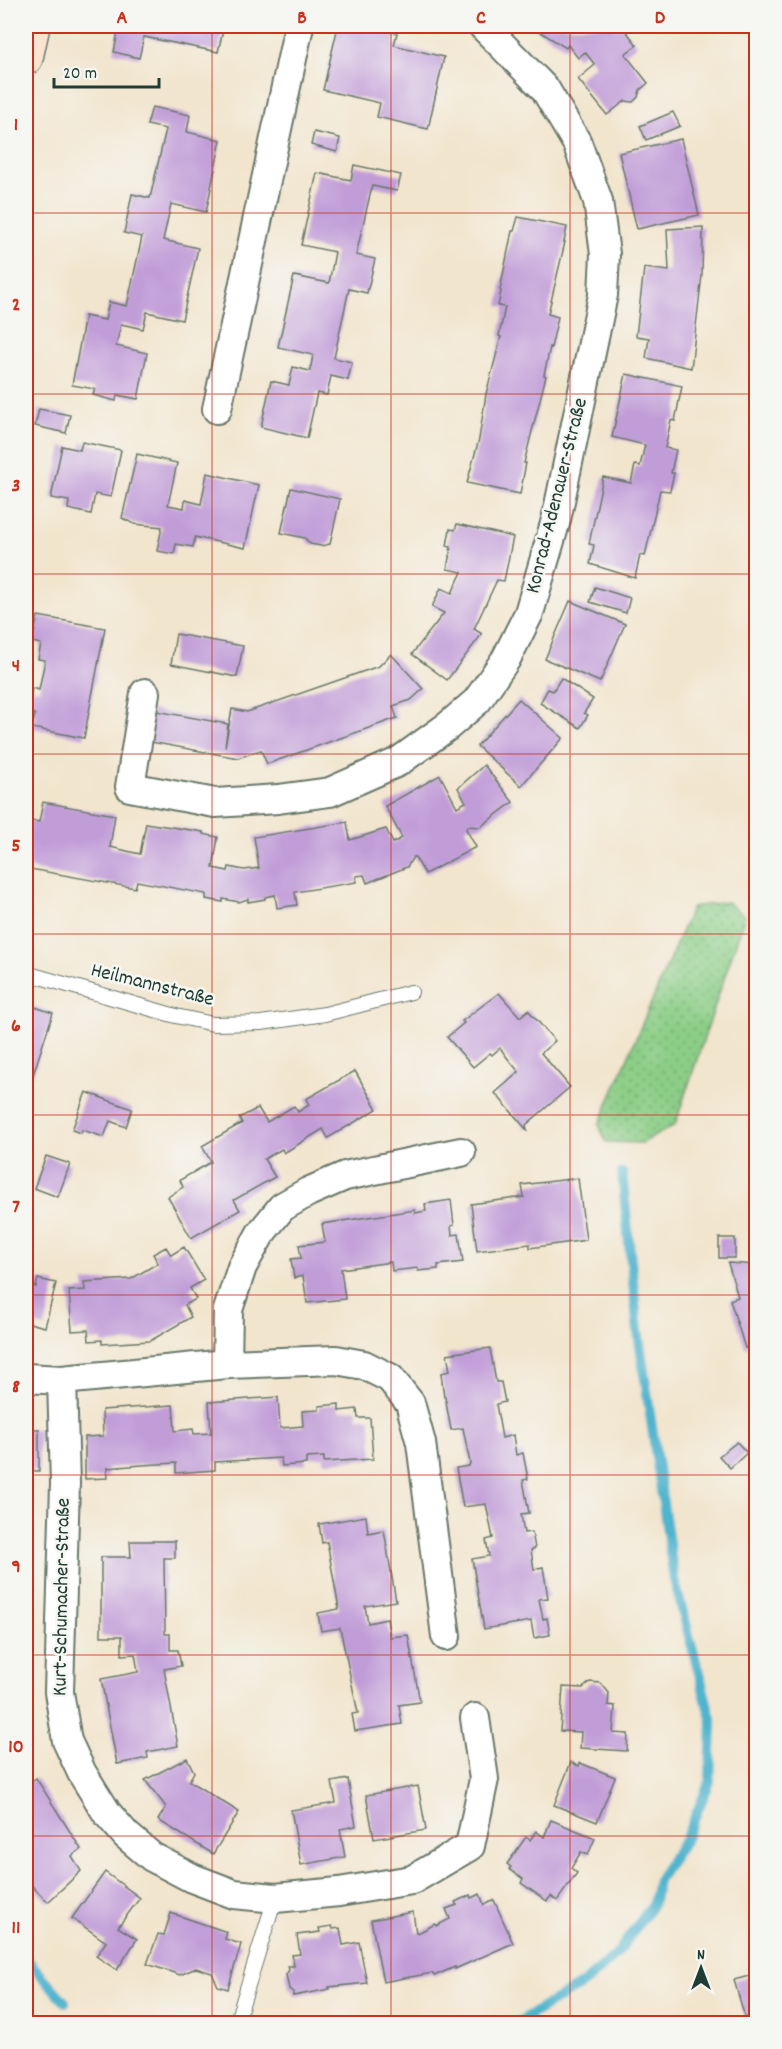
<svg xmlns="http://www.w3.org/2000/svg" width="782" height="2049" font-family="Dekko,sans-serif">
	<defs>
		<pattern id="park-dots" width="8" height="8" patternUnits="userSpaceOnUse" patternTransform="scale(1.5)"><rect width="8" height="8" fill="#8cce87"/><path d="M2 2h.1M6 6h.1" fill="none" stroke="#72a86f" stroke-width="1.8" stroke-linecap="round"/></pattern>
	</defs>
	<rect width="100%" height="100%" fill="#f6f6f2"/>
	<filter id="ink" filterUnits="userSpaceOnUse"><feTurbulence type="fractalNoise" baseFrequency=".0167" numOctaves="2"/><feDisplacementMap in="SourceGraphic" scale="12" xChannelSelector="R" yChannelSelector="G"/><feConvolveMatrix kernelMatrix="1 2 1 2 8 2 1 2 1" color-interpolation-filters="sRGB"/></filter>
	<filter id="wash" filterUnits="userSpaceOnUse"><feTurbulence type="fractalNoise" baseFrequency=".008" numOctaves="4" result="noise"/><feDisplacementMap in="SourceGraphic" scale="24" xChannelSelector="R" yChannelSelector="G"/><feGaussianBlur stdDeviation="1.35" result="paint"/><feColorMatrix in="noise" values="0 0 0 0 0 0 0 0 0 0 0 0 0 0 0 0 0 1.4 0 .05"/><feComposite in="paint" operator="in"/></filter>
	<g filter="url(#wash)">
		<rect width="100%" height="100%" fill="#f2e5ce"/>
		<!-- park -->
		<path fill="url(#park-dots)" stroke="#56865e" stroke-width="1.5" d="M727,902L745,916L675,1125L642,1143L606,1142L599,1125L692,907Z"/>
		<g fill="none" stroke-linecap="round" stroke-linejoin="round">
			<!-- stream -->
			<g stroke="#4fb4ce" stroke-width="10">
				<path d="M26,1958L65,2002"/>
				<path d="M515,2024L584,1983L616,1955L653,1904L658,1880L686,1838L710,1781L712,1722L674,1579L638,1331L622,1173"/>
			</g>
		</g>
		<g id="blocks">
			<!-- building -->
			<g fill="#c19dd8">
				<path d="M119,26H224L218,52L144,37L139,58L114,52Z"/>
				<path d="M338,26H367L397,33L394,45L444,57L428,129L377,117L380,103L323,90Z"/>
				<path d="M531,26H612L615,29L622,26L637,45L625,54L648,83L640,90L638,97L633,102L625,101L607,115L578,79L595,65L585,52L578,58L568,45L566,48Z"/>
				<path d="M152,107L190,115L187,132L221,140L206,212L171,204L163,240L198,248L182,320L147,312L143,329L121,324L116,346L147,353L138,399L117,395L116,401L93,395L95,389L72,385L85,316L105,320L109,302L127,306L142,237L124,233L132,194L150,198L166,129L147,125Z"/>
				<path d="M673,112L680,126L646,140L640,126Z"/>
				<path d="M314,132L340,138L337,152L311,145Z"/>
				<path d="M681,139L699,215L637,229L619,153Z"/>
				<path d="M354,165L401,175L397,191L372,186L356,255L375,259L367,293L349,289L334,358L352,362L348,380L331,376L327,395L317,393L307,438L261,427L271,381L289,385L293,367L310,371L313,355L278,347L294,276L329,283L332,268L335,252L301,245L317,173L351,180Z"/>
				<path d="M518,217L567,227L564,242H565L548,314L558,317L551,348L550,347L544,375L546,376L524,463H526L520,494L467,483L479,439L486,394L501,337L499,336L505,307L498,306L501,291L500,290L512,231H514Z"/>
				<path d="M703,227L702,275L691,368L646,358L649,338L636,336L644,268L669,271L667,229Z"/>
				<path d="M626,374L682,386L675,421L671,420L665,448L676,450L671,473H674L670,491L660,490L645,556L640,555L635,578L590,564L594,545L589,544L603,477L631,483L635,465L640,466L645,445L612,437Z"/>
				<path d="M39,409L70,415L66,433L35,426Z"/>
				<path d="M82,442L121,450L111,497L95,494L91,514L68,509L69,501L51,498L62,446L80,450Z"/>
				<path d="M137,454L177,463L168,505L184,508L185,500L201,504L207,473L259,485L245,548L195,537L193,547L176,544L174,554L157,551L162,527L134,524L122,518Z"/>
				<path d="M291,488L340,499L330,544L321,546L310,544L305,538L281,533Z"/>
				<path d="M457,524L513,537L504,581L497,580L474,629L482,634L447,680L412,654L444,613L432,607L441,588L452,593L462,572L447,569L451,547L447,546L450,529L455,530Z"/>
				<path d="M595,587L630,598L626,613L590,602Z"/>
				<path d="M570,601L625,624L600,682L545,659Z"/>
				<path d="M38,616L105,628L84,738L32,728L35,714L28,712L32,688L39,690L45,660L38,659L41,644L32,642Z"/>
				<path d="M176,634L243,646L237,677L171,664Z"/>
				<path d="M391,654L423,689L411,700L393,706L397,718L267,764L261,750L238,758L145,741L151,710L228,724L225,747L232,709L247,712L379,666Z"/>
				<path d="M561,678L593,699L584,713L588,715L580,728L540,703L548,689L553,691Z"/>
				<path d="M519,699L563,738L521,786L477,746Z"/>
				<path d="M484,765L513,802L480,827L468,826L466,829L476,847L425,874L415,857H413L407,867L367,883L364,875L356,876L357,882L295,892L297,905L277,908L275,895L265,897V899L248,902V899L239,902L223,899V902L206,899V894L137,881L135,888L30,869L31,866L26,865V820L39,822L43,802L115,815L110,847L140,854L146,823L203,832V834L218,837L213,868L228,871L229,867L244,870L259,868L254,837L347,822L350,840L386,829L393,843L402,838L385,806L440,775L457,807L466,802L458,788Z"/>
				<path d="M499,993L520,1017L528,1010L555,1041L541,1053L570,1087L526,1125L527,1130L495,1093L519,1072L509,1060L500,1048L492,1055L490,1053L473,1067L447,1037L464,1023L462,1021Z"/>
				<path d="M26,1004L53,1013L33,1075L26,1072Z"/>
				<path d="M355,1071L377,1109L328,1138L323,1129L284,1153L282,1149L264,1159L275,1177L234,1200L240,1210L191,1238L168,1197L183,1187L180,1180L211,1162L202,1146L242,1123L239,1118L258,1108L267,1122L294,1106L298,1112L309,1105L306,1099Z"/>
				<path d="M86,1092L132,1109L126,1127L110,1121L104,1137L82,1130L81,1133L72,1130Z"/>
				<path d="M46,1156L70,1164L58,1197L34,1188Z"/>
				<path d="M578,1178L586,1240L530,1248V1244L477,1251L471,1204L524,1197L522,1185Z"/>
				<path d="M451,1200L454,1225L451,1226L452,1235L459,1234L463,1262L438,1265V1269L418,1271V1268L392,1271L391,1262L341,1269L345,1299L307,1303L303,1276L294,1278L291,1259L301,1258L299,1245L325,1242L322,1224L415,1210V1213L426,1211L425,1204Z"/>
				<rect x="719" y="1238" width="16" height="20"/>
				<path d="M166,1247L171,1255L184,1247L204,1280L190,1288L196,1299L185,1305L191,1317L150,1341L102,1344V1340L89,1341L88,1330L72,1331L69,1291L85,1290L84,1282L131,1279L158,1263L153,1254Z"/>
				<path d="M728,1263L756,1265V1345L745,1348L730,1300L738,1297Z"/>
				<path d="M38,1279L56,1283L45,1327L29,1323L26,1333V1284L36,1287Z"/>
				<path d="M490,1348L496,1382H501L505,1402L496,1404L502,1438L513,1435L516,1455L523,1453L528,1479L523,1480L529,1513L521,1514L524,1533L532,1532L535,1548L531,1550L534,1569L543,1567L548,1598L539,1599L543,1619L547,1618L550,1635L534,1638L531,1621L484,1629L472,1559L489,1556L486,1540L493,1538L486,1504L463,1507L456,1468L469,1466L470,1463L463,1428L451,1430L445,1397H444L441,1373L450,1371L447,1354Z"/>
				<path d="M278,1397L280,1428L303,1426L302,1411L319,1410V1406L339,1404V1411L357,1409L358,1418H370L373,1459L324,1462V1457L306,1458V1464L282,1466L281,1458L215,1462V1470L176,1473V1463L142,1465L107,1468L108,1478L85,1479V1437L103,1436L102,1410L173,1405L175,1431L193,1429L194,1434L211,1433L209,1402Z"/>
				<rect x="26" y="1429" width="13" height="42"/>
				<path d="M737,1442L747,1453L730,1468L719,1456Z"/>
				<path d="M366,1516L368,1533L384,1530L396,1601L365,1606L368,1623L387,1619L390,1637L408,1635L420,1702L399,1705L402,1724L355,1731L352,1714L358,1713L340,1628L321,1631L318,1613L339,1609L327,1542L322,1543L319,1524Z"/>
				<path d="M130,1541H175V1558H164L165,1634H170V1650H178L181,1666L164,1669L178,1746L147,1752L148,1758L117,1764L101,1679L138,1672L135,1654L122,1655V1636H101V1557H131Z"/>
				<path d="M590,1682L601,1683L609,1693L608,1705L615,1706L613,1733L628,1734L627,1751L580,1748L581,1732L560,1731L563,1687L583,1688Z"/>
				<path d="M187,1758L194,1772L189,1781L239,1812L213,1854L158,1820L166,1807L145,1780Z"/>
				<path d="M571,1762L579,1766L580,1763L615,1777L597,1822L554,1805Z"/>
				<path d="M26,1776L30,1782L36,1778L81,1849L72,1856L81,1871L48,1902L32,1886L26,1874Z"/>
				<path d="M348,1779L356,1826L340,1829L345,1857L301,1865L291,1810L336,1803L332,1782Z"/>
				<path d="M418,1786L426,1830L374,1839L366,1795Z"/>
				<path d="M551,1820L595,1838L588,1855L581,1852L571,1868L577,1873L557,1901L551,1896L547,1901L521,1883L523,1879L509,1869L511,1867L507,1864L526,1837L530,1840L536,1831L544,1837Z"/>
				<path d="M105,1872L140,1898L118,1927L137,1939L117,1970L96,1956L106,1942L72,1918Z"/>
				<path d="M480,1894L484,1905L494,1900L513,1943L455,1969V1967L434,1976L432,1973L383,1982L371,1920L413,1912L416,1933L420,1932L435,1924L436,1926L450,1919L446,1909L457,1905L455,1902L470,1895L471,1898Z"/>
				<path d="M171,1913L227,1932L225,1939L241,1944L228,1989L218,1986L212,1973L196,1968L180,1975L147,1964L158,1934L164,1935Z"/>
				<path d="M332,1926L333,1929L340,1928L343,1945L359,1942L367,1983L329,1987L330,1989L293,1996V1992L289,1989L286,1975L289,1970L288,1966H294L292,1955L300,1954L297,1935L320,1932L319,1928Z"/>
				<path d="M753,1975L755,1980H756V2024H747L734,1980Z"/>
			</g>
		</g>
	</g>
	<g filter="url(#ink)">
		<use href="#blocks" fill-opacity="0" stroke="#69786a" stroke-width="1.5"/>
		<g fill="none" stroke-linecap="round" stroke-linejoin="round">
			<!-- lane casing -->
			<g stroke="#69786a" stroke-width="16">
				<g id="lane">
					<path d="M26,973L176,1016L213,1024L261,1023L325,1014L411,992"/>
					<path d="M236,2024L275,1898"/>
				</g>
			</g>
			<!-- street casing -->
			<g stroke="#69786a" stroke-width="32">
				<g id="street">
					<path d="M217,409L299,26"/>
					<path d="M145,693L130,787L215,803L278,799L330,792L398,762L448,726L477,701L506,659L529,613L556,520L603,295L605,254L598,201L577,143L545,89L483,26"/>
					<path d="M227,1364L228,1310L242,1267L261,1233L282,1207L308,1192L345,1176L461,1152"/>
					<path d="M26,1378L62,1380L227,1364L336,1360L364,1365L390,1378L410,1403L421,1443L446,1636"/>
					<path d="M62,1380L65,1484L59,1692L67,1741L82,1773L107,1813L126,1835L152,1857L192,1878L234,1894L275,1898L339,1892L412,1880L470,1846L484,1779L475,1718"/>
				</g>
			</g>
			<!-- secondary casing -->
			<g stroke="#69786a" stroke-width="36">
				<path id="secondary" d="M26,58L33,26"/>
			</g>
			<!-- lane -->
			<use href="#lane" stroke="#fff" stroke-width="14"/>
			<!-- street -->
			<use href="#street" stroke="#fff" stroke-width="28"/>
			<!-- secondary -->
			<use href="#secondary" stroke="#fde4d0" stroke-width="33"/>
		</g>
	</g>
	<!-- grid -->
	<path fill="none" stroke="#c8321e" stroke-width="1.5" stroke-opacity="0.55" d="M212,26V2024M391,26V2024M570,26V2024M26,213H756M26,394H756M26,574H756M26,754H756M26,934H756M26,1115H756M26,1295H756M26,1475H756M26,1655H756M26,1836H756"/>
	<g text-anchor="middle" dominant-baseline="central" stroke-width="5" stroke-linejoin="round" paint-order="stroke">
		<!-- street labels -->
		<g font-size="21" fill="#1f3d34" stroke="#f6f6f2">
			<text transform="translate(558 496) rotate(-76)">Konrad-Adenauer-Straße</text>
			<text transform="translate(152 986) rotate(14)">Heilmannstraße</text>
			<text transform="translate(63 1597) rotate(-89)">Kurt-Schumacher-Straße</text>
		</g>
	</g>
	<!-- margin -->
	<rect width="782" height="2049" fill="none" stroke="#f6f6f2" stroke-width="66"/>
	<!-- north arrow -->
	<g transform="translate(701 1968)" stroke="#f6f6f2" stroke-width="4.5" paint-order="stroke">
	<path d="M0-4.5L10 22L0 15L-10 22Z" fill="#1f3d34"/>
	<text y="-9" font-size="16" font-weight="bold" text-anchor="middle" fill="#1f3d34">N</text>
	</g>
	<!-- scale -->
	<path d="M54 78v9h105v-9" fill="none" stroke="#1f3d34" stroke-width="3"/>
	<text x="63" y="78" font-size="18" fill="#1f3d34" stroke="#f6f6f2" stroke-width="4.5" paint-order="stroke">20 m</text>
	<rect x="33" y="33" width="716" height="1983" fill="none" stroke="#c8321e" stroke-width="2"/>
	<g font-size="20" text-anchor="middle" font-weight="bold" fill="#c8321e">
		<text x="122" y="23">A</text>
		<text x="302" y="23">B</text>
		<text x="481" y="23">C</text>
		<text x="660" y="23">D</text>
		<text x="16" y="130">1</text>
		<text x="16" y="310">2</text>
		<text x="16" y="491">3</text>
		<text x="16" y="671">4</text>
		<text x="16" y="851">5</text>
		<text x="16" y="1031">6</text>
		<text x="16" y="1212">7</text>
		<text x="16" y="1392">8</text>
		<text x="16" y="1572">9</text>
		<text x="16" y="1752">10</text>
		<text x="16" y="1933">11</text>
	</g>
</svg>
